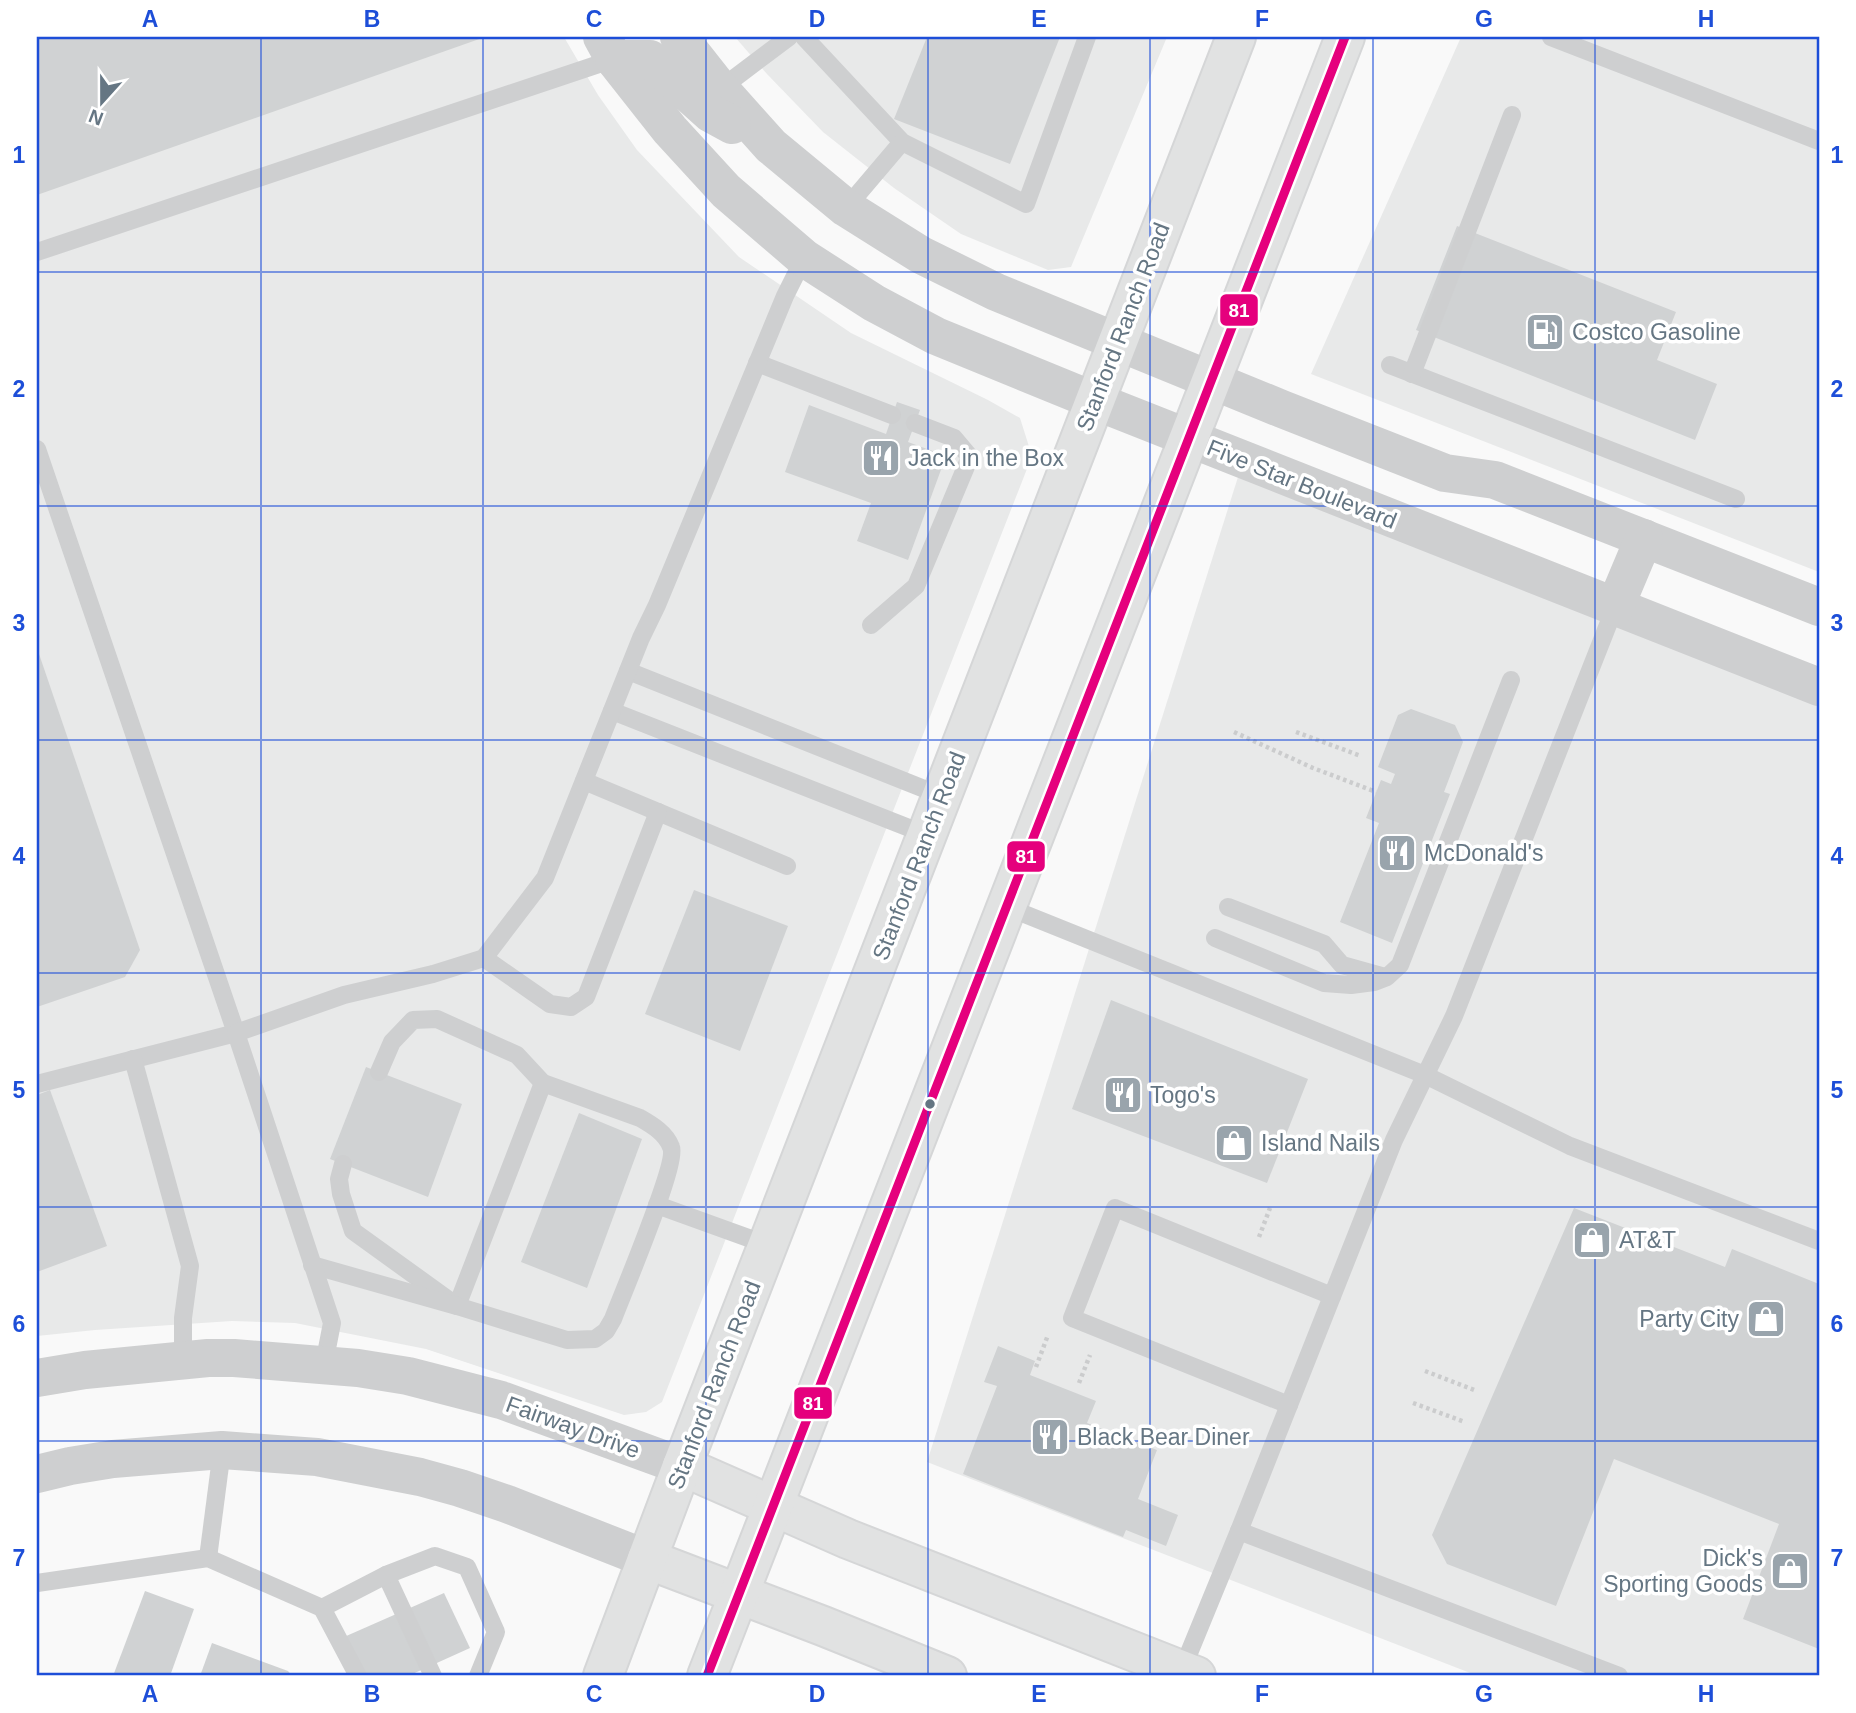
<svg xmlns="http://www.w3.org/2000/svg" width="1856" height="1713" font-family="Arial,sans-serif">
	<rect width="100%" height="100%" fill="#f9f9f9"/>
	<!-- built -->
	<g fill="#e8e9e9">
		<path d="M37,37H564L598,95L637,150L739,257L851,333L988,400L1020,418L1032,456L662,1402L646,1412L624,1415L426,1349L295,1323L232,1321L95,1330L37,1336Z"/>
		<path d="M735,37H1167L1071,267L1048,270L961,234L894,188L823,132L767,74Z"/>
		<path d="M1461,37H1819V572L1311,374Z"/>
		<path d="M1238,477L1819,703V1676H1478L927,1462Z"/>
	</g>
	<!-- building -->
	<g fill="#d0d2d3">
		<path d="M37,37H485L37,195Z"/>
		<path d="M927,37H1060L1010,164L894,119Z"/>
		<path d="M1457,226L1676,312L1657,360L1717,384L1695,440L1416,330Z"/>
		<path d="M897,402L920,410L908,442L946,456L908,560L857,541L871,503L785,472L809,405L886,434Z"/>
		<path d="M37,648L140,950L125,977L37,1007Z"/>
		<path d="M1411,709L1455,725L1463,742L1444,792L1450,794L1392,943L1340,922L1379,823L1366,818L1381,780L1391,784L1395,774L1378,767L1398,715Z"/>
		<path d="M694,890L788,926L740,1051L645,1014Z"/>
		<path d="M1111,1000L1308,1079L1267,1183L1072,1109Z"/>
		<path d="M366,1067L462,1104L428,1197L330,1159Z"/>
		<path d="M50,1090L107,1246L37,1272V1095Z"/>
		<path d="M579,1113L642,1139L587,1288L521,1262Z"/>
		<path d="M1574,1208L1725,1267L1732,1249L1819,1284V1649L1743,1619L1779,1524L1614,1459L1556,1606L1447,1564L1432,1535Z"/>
		<path d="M998,1346L1035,1361L1030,1375L1096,1401L1087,1423L1157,1450L1138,1499L1178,1515L1166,1546L1126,1530L1123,1537L963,1474L997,1386L984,1382Z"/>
		<path d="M145,1591L194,1609L170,1676H113Z"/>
		<path d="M444,1593L470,1648L408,1676H362L344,1637Z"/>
		<path d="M212,1643L288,1671L292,1676H200Z"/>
	</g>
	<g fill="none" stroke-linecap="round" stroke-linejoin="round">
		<!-- secondary casing -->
		<g stroke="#d5d6d7" stroke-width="42">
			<g id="secondary">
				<path d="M682,1466L848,1539L1196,1676"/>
				<path d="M647,1559L823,1626L947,1676"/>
				<path d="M603,1676L682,1466L1236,37"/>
				<path d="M707,1676L1345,37"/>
			</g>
		</g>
		<!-- path -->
		<g stroke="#cbcccd" stroke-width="4.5" stroke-dasharray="3.5 3.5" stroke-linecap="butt">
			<path d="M1234,732L1313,768L1376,792"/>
			<path d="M1296,732L1361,756"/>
			<path d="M1259,1237L1270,1208"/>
			<path d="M1036,1367L1048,1335"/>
			<path d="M1425,1371L1477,1391"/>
			<path d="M1079,1383L1090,1355"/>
			<path d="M1413,1403L1465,1422"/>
		</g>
		<!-- service -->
		<g stroke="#cecfd0" stroke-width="18">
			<path d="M804,37L902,142L1026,204L1087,37"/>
			<path d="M1551,37L1819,141"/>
			<path d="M720,89L789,37"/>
			<path d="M846,208L902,142"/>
			<path d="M37,252L614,59"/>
			<path d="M757,363L892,415"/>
			<path d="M1390,365L1736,499"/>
			<path d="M1412,374L1512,115"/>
			<path d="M37,449L236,1033L37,1084"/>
			<path d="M871,625L916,586L970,457L954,438L915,423"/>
			<path d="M628,671L942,796"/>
			<path d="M612,711L927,835"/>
			<path d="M584,781L787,866"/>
			<path d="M1007,907L1425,1075L1570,1146L1819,1241"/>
			<path d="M1228,907L1324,944L1342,965L1385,977"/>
			<path d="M1215,938L1324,983L1351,985L1374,982L1387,977L1400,965L1511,680"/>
			<path d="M484,958L550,1004L571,1007L586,997L658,812"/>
			<path d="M133,1059L190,1266L183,1318V1360"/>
			<path d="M343,1164L339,1179L341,1194L353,1231L457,1306L543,1083"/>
			<path d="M657,1205L768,1245"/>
			<path d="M312,1265L457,1306L567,1340L595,1339L606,1331L613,1319C622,1295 678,1163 671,1147C666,1133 652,1125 640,1118L543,1083L517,1055L437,1019L413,1020L392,1042L379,1072"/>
			<path d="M324,1364L332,1323L236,1033L344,995L433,974L484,958L545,878L641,638L657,605L785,296L804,258"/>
			<path d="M1289,1405L1072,1318L1115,1208L1332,1296"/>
			<path d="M1239,1531L1619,1676"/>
			<path d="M208,1558L222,1450"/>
			<path d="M386,1575L433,1676"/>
			<path d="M37,1583L208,1558L322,1608L358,1676"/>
			<path d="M322,1608L386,1575L435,1556L467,1567L496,1632L478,1676"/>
			<path d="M1182,1670L1239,1531L1394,1140L1454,1016L1615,607"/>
		</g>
		<!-- tertiary -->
		<g stroke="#cecfd0" stroke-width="38">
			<path d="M602,37L614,59L670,130L726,191L804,258L874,303L936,336L1095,401L1819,687"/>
			<path d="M679,37L720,89L771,146L846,208L921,255L996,292L1282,409L1445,473L1495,480L1819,607"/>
			<path d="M614,59H650L710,113L732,125"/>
			<path d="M1615,607L1644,538"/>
			<path d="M37,1378L85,1370L208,1358H234L358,1368L408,1376L501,1400L682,1466"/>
			<path d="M37,1474L70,1466L113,1459L222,1450L317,1457L420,1477L460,1488L507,1504L647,1559"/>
		</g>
		<!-- secondary -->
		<use href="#secondary" stroke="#e1e2e2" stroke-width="38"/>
		<!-- bus-1 casing -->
		<g stroke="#fff" stroke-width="14">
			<path id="bus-1" d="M707,1676L1345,37"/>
		</g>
		<!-- bus-1 -->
		<use href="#bus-1" stroke="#e5007d" stroke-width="9"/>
	</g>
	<!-- grid -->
	<path fill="none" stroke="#1d4ed8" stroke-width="2" stroke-opacity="0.55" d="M261,37V1676M483,37V1676M706,37V1676M928,37V1676M1150,37V1676M1373,37V1676M1595,37V1676M37,272H1819M37,506H1819M37,740H1819M37,973H1819M37,1207H1819M37,1441H1819"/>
	<!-- icons -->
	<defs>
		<g id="fuel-square" transform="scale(2.0125)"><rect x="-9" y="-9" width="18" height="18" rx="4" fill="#99a4ac" stroke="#fff"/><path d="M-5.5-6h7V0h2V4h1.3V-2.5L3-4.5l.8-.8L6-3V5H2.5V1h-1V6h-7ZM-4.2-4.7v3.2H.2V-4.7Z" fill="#fff"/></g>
		<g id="restaurant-square" transform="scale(2.0125)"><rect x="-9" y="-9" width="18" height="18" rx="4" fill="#99a4ac" stroke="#fff"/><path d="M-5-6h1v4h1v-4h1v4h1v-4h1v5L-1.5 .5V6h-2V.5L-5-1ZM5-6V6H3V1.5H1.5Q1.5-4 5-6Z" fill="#fff"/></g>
		<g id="shop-square" transform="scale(2.0125)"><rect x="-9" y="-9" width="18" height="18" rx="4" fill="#99a4ac" stroke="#fff"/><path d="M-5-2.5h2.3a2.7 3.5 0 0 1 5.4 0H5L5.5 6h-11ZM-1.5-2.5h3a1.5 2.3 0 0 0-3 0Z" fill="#fff"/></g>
	</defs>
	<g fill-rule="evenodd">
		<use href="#fuel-square" x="1545" y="332"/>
		<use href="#restaurant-square" x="881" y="458"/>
		<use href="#restaurant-square" x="1397" y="853"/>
		<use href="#restaurant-square" x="1123" y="1095"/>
		<use href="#shop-square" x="1234" y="1143"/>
		<use href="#shop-square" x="1592" y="1240"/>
		<use href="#shop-square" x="1766" y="1319"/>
		<use href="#restaurant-square" x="1050" y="1437"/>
		<use href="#shop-square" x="1790" y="1571"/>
	</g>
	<!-- markers -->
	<circle fill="#657683" stroke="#fff" stroke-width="2.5" cx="930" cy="1104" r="6"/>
	<g text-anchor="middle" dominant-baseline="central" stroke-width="7" stroke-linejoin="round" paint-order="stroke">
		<!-- street labels -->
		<g font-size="23" fill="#657683" stroke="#fff">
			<text transform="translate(1123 327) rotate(-69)">Stanford Ranch Road</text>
			<text transform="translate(1302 484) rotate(22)">Five Star Boulevard</text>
			<text transform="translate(919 856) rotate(-69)">Stanford Ranch Road</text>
			<text transform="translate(714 1385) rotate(-69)">Stanford Ranch Road</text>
			<text transform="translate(573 1427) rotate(20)">Fairway Drive</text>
		</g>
		<!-- poi labels -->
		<g font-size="23" fill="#657683" stroke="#fff" text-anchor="start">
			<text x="1572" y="332">Costco Gasoline</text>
			<text x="908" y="458">Jack in the Box</text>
			<text x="1424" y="853">McDonald's</text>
			<text x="1150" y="1095">Togo's</text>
			<text x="1261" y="1143">Island Nails</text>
			<text x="1619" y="1240">AT&amp;T</text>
			<text x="1739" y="1319" text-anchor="end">Party City</text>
			<text x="1077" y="1437">Black Bear Diner</text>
			<text x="1763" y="1558" text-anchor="end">Dick's<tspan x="1763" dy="26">Sporting Goods</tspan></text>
		</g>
	</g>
	<g stroke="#fff" stroke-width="2.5">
		<rect x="1219" y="293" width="40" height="34" rx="7" fill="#e5007d"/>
		<rect x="1006" y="840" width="40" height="33" rx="7" fill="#e5007d"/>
		<rect x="793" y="1386" width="40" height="34" rx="7" fill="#e5007d"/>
	</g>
	<g font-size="19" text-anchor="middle" font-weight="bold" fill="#fff">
		<text x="1239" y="317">81</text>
		<text x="1026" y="863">81</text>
		<text x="813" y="1410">81</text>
	</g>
	<!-- border -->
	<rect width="1856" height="1713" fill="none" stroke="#ffffff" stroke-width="77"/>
	<!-- north arrow -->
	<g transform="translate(102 102) rotate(201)" stroke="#ffffff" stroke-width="5" paint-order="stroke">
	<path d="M0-5L12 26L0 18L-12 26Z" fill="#657683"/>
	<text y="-10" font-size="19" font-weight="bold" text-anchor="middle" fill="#657683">N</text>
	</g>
	<rect x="38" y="38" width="1780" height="1636" fill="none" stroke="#1d4ed8" stroke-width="2.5"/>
	<g font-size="23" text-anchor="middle" font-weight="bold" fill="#1d4ed8">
		<text x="150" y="27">A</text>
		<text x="372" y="27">B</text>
		<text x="594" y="27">C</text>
		<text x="817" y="27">D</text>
		<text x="1039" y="27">E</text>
		<text x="1262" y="27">F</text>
		<text x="1484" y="27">G</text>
		<text x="1706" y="27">H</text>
		<text x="19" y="163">1</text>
		<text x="1837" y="163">1</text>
		<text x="19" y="397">2</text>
		<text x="1837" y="397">2</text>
		<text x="19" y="631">3</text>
		<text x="1837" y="631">3</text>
		<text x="19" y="864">4</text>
		<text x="1837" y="864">4</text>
		<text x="19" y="1098">5</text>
		<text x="1837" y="1098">5</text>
		<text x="19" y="1332">6</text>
		<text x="1837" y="1332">6</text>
		<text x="19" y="1566">7</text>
		<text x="1837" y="1566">7</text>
		<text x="150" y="1702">A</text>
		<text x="372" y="1702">B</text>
		<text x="594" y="1702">C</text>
		<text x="817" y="1702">D</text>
		<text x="1039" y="1702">E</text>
		<text x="1262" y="1702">F</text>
		<text x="1484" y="1702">G</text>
		<text x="1706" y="1702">H</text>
	</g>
</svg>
